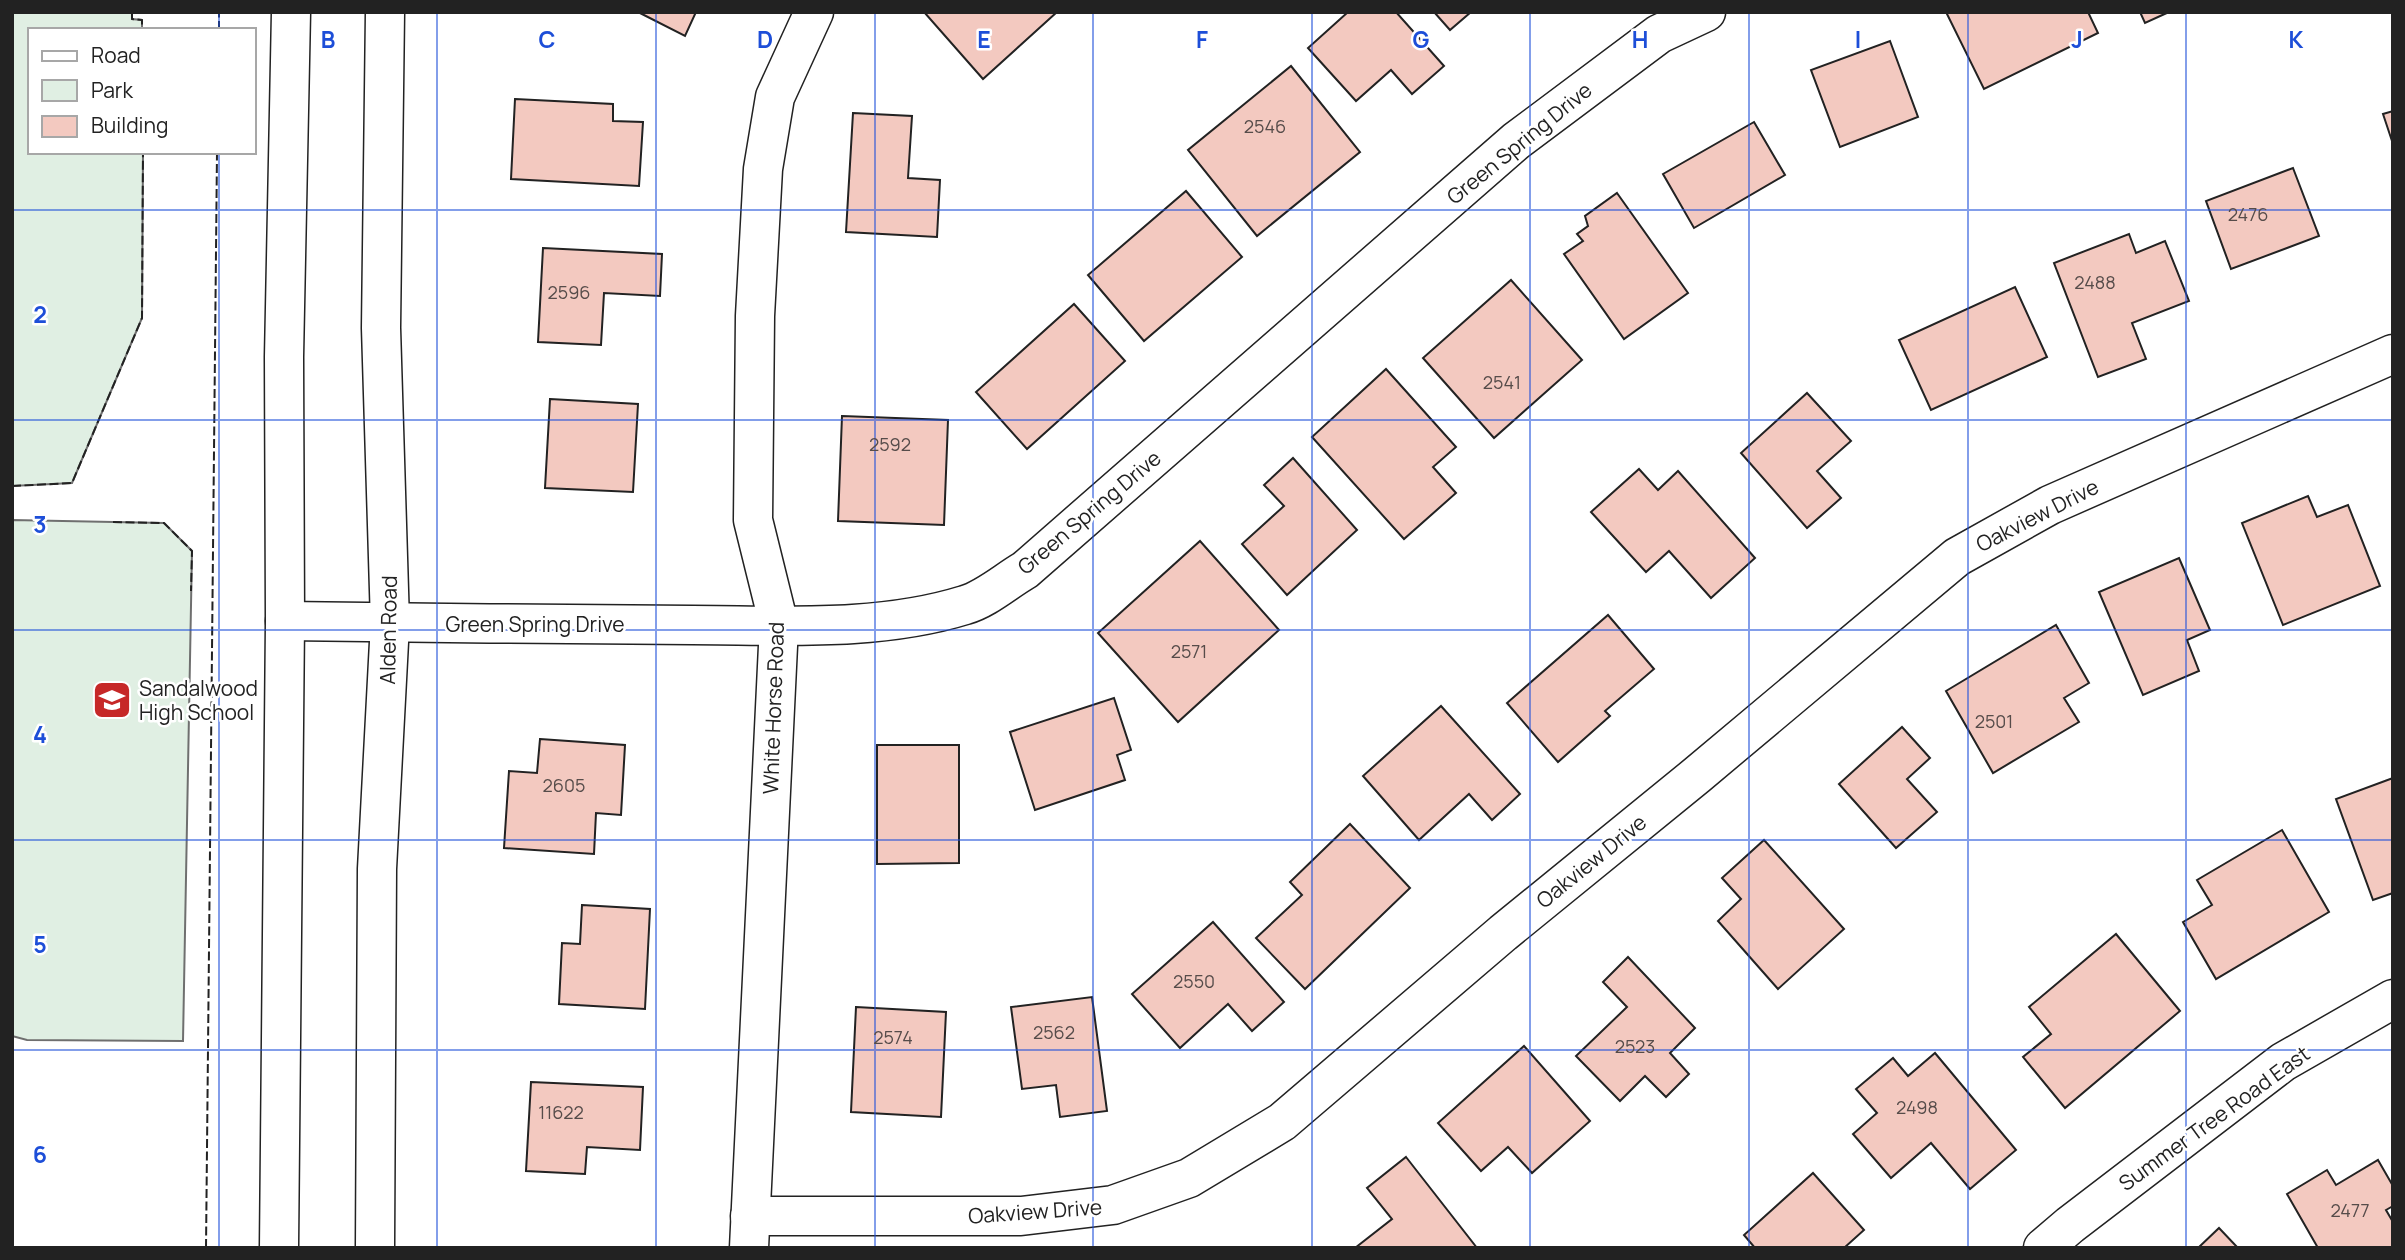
<svg xmlns="http://www.w3.org/2000/svg" width="2405" height="1260" font-family="Manrope,sans-serif">
	<rect width="100%" height="100%" fill="#fff"/>
	<!-- park -->
	<g fill="#e0efe3" stroke="#6f6f6f" stroke-width="2">
		<path d="M12,12H132V19L142,20V30H30V152H143L142,318L72,483L12,486Z"/>
		<path d="M12,520L164,523L192,551L183,1041L27,1040L12,1036Z"/>
	</g>
	<!-- building -->
	<g fill="#f3c9c0" stroke="#222" stroke-width="2">
		<path d="M638,12H696L685,36Z"/>
		<path d="M924,12H1057L983,79Z"/>
		<path d="M1348,12H1396L1444,66L1412,94L1391,70L1356,101L1308,48Z"/>
		<path d="M1434,12H1471L1450,30Z"/>
		<path d="M1946,12H2088L2098,33L1984,89Z"/>
		<path d="M2140,12H2169L2145,23Z"/>
		<path d="M1890,41L1918,117L1840,147L1811,70Z"/>
		<path d="M1291,66L1360,152L1257,236L1188,150Z"/>
		<path d="M515,99L613,104V121L643,122L639,186L511,179Z"/>
		<path d="M2393,111V144L2383,114Z"/>
		<path d="M853,113L912,116L908,178L940,180L937,237L846,232Z"/>
		<path d="M1754,122L1785,175L1694,228L1663,174Z"/>
		<path d="M2293,168L2319,236L2231,269L2206,201Z"/>
		<path d="M1186,191L1242,257L1144,341L1088,275Z"/>
		<path d="M1617,193L1688,293L1624,339L1564,254L1583,241L1577,234L1588,226L1585,216Z"/>
		<path d="M2129,234L2136,253L2165,241L2189,301L2132,323L2146,359L2098,377L2054,263Z"/>
		<path d="M543,248L662,254L660,296L604,293L601,345L538,342Z"/>
		<path d="M1511,280L1582,360L1494,438L1423,358Z"/>
		<path d="M2015,287L2047,357L1931,410L1899,340Z"/>
		<path d="M1074,304L1125,361L1027,449L976,392Z"/>
		<path d="M1386,369L1456,447L1433,467L1456,493L1404,539L1312,437Z"/>
		<path d="M1807,393L1851,441L1817,471L1841,498L1807,528L1741,453Z"/>
		<path d="M550,399L638,404L633,492L545,488Z"/>
		<path d="M842,416L948,420L944,525L838,521Z"/>
		<path d="M1293,458L1357,530L1287,595L1242,544L1284,506L1264,485Z"/>
		<path d="M1639,469L1658,490L1678,471L1755,558L1711,598L1669,551L1646,572L1591,512Z"/>
		<path d="M2308,496L2317,517L2348,505L2380,586L2283,625L2242,523Z"/>
		<path d="M1200,541L1279,630L1178,722L1098,633Z"/>
		<path d="M2179,558L2210,630L2187,640L2199,671L2143,695L2099,592Z"/>
		<path d="M1608,615L1654,669L1605,711L1610,716L1558,762L1507,703Z"/>
		<path d="M2056,625L2089,683L2064,698L2079,722L1993,773L1946,691Z"/>
		<path d="M1114,698L1131,750L1117,755L1125,780L1035,810L1010,732Z"/>
		<path d="M1441,706L1520,794L1492,820L1469,794L1419,840L1363,776Z"/>
		<path d="M1902,727L1930,758L1907,779L1937,812L1896,848L1839,784Z"/>
		<path d="M540,739L625,745L621,815L596,813L594,854L504,848L509,771L537,773Z"/>
		<path d="M877,745H959V863L877,864Z"/>
		<path d="M2393,778V893L2373,900L2336,799Z"/>
		<path d="M1350,824L1410,888L1305,989L1256,938L1302,895L1290,882Z"/>
		<path d="M2282,830L2329,912L2216,979L2183,922L2212,905L2197,880Z"/>
		<path d="M1764,840L1844,929L1778,989L1718,921L1741,899L1722,878Z"/>
		<path d="M582,905L650,909L645,1009L559,1004L562,943L580,944Z"/>
		<path d="M1213,922L1284,1002L1252,1031L1228,1004L1180,1048L1132,994Z"/>
		<path d="M2116,934L2180,1011L2065,1108L2023,1057L2051,1034L2029,1007Z"/>
		<path d="M1628,957L1695,1028L1670,1053L1689,1074L1666,1097L1645,1076L1620,1101L1576,1056L1627,1007L1603,982Z"/>
		<path d="M1092,997L1107,1111L1060,1117L1056,1085L1022,1089L1011,1007Z"/>
		<path d="M856,1007L946,1012L941,1117L851,1112Z"/>
		<path d="M1524,1046L1590,1121L1532,1173L1508,1147L1481,1171L1438,1123Z"/>
		<path d="M1935,1053L2016,1150L1970,1189L1931,1143L1891,1178L1853,1134L1877,1113L1856,1089L1893,1058L1908,1076Z"/>
		<path d="M531,1082L643,1087L640,1150L587,1147L585,1174L526,1171Z"/>
		<path d="M1406,1157L1477,1248H1355L1392,1219L1367,1188Z"/>
		<path d="M2378,1160L2393,1186V1206L2386,1210L2393,1222V1248H2318L2287,1194L2327,1170L2336,1185Z"/>
		<path d="M1813,1173L1864,1230L1844,1248H1755L1744,1235Z"/>
		<path d="M2219,1228L2238,1248H2198Z"/>
	</g>
	<g fill="none" stroke-linecap="round" stroke-linejoin="round">
		<!-- minor casing -->
		<g stroke="#222" stroke-width="41">
			<g id="minor">
				<path d="M285,621C421,623 556,624 692,625C782,625 878,632 965,605C986,599 1006,581 1025,570L1516,141L1659,34L1706,12"/>
				<path d="M750,1216H1021L1113,1205L1189,1178L1282,1122L1503,933L1697,775L1957,557L2050,505L2393,354"/>
				<path d="M749,1248L779,625L753,520L755,316L763,169L775,97L814,12"/>
				<path d="M2043,1248L2070,1225L2283,1062L2393,999"/>
			</g>
		</g>
		<!-- tertiary casing -->
		<g stroke="#222" stroke-width="41">
			<g id="tertiary">
				<path d="M279,1248L285,621L284,357L291,12"/>
				<path d="M375,1248L377,869L390,623L381,328L385,12"/>
			</g>
		</g>
		<!-- minor -->
		<use href="#minor" stroke="#fff" stroke-width="38"/>
		<!-- tertiary -->
		<use href="#tertiary" stroke="#fff" stroke-width="38"/>
		<!-- fence -->
		<g stroke="#222" stroke-width="2" stroke-dasharray="9 3.5" stroke-linecap="butt">
			<path d="M132,12V19L142,20V30"/>
			<path d="M219,30V12"/>
			<path d="M12,486L72,483L142,318L143,152"/>
			<path d="M113,522L164,523L192,551L191,591"/>
			<path d="M206,1248L217,152"/>
		</g>
	</g>
	<!-- grid -->
	<path fill="none" stroke="#1d4ed8" stroke-width="2" stroke-opacity="0.55" d="M219,12V30M437,12V1248M656,12V1248M875,12V1248M1093,12V1248M1312,12V1248M1530,12V1248M1749,12V1248M1968,12V1248M2186,12V1248M219,152V1248M12,210H2393M12,420H2393M12,630H2393M12,840H2393M12,1050H2393"/>
	<!-- icons -->
	<defs>
		<g id="school-square" transform="scale(2.0125)"><rect x="-9" y="-9" width="18" height="18" rx="4" fill="#c62828" stroke="#fff"/><path d="M0-5L7-2L0 1L-7-2ZM-4 1L0 2.5L4 1V4Q0 6-4 4Z" fill="#fff"/></g>
	</defs>
	<g fill-rule="evenodd">
		<use href="#school-square" x="112" y="700"/>
	</g>
	<g text-anchor="middle" dominant-baseline="central" stroke-width="5" stroke-linejoin="round" paint-order="stroke">
		<!-- number labels -->
		<g font-size="18" fill="#564c4a">
			<text x="1265" y="126">2546</text>
			<text x="2248" y="214">2476</text>
			<text x="2095" y="282">2488</text>
			<text x="569" y="292">2596</text>
			<text x="1502" y="382">2541</text>
			<text x="890" y="444">2592</text>
			<text x="1189" y="651">2571</text>
			<text x="1994" y="721">2501</text>
			<text x="564" y="785">2605</text>
			<text x="1194" y="981">2550</text>
			<text x="1054" y="1032">2562</text>
			<text x="893" y="1037">2574</text>
			<text x="1635" y="1046">2523</text>
			<text x="1917" y="1107">2498</text>
			<text x="561" y="1112">11622</text>
			<text x="2350" y="1210">2477</text>
		</g>
		<!-- street labels -->
		<g font-size="21" fill="#222" stroke="#fff">
			<text transform="translate(1519 143) rotate(-39)">Green Spring Drive</text>
			<text transform="translate(1089 512) rotate(-40)">Green Spring Drive</text>
			<text transform="translate(2037 515) rotate(-27)">Oakview Drive</text>
			<text x="535" y="624">Green Spring Drive</text>
			<text transform="translate(388 630) rotate(-89)">Alden Road</text>
			<text transform="translate(773 708) rotate(-88)">White Horse Road</text>
			<text transform="translate(1591 861) rotate(-39)">Oakview Drive</text>
			<text transform="translate(2214 1118) rotate(-36)">Summer Tree Road East</text>
			<text transform="translate(1035 1211) rotate(-4)">Oakview Drive</text>
		</g>
		<!-- poi labels -->
		<g font-size="21" fill="#222" stroke="#fff" text-anchor="start">
			<text x="139" y="688">Sandalwood<tspan x="139" dy="24">High School</tspan></text>
		</g>
	</g>
	<g font-size="23" text-anchor="middle" font-weight="bold" fill="#1d4ed8" stroke="#fff" stroke-width="5" stroke-linejoin="round" paint-order="stroke">
		<text x="328" y="48">B</text>
		<text x="547" y="48">C</text>
		<text x="765" y="48">D</text>
		<text x="984" y="48">E</text>
		<text x="1202" y="48">F</text>
		<text x="1421" y="48">G</text>
		<text x="1640" y="48">H</text>
		<text x="1858" y="48">I</text>
		<text x="2077" y="48">J</text>
		<text x="2296" y="48">K</text>
		<text x="40" y="323">2</text>
		<text x="40" y="533">3</text>
		<text x="40" y="743">4</text>
		<text x="40" y="953">5</text>
		<text x="40" y="1163">6</text>
	</g>
	<!-- border -->
	<rect width="2405" height="1260" fill="none" stroke="#222222" stroke-width="28"/>
	<!-- legend -->
	<rect x="28" y="28" width="228" height="126" fill="#ffffff" stroke="#a7a7a7" stroke-width="2"/>
	<rect x="42" y="51" width="35" height="10" fill="#ffffff" stroke="#a7a7a7" stroke-width="2"/>
	<text x="91" y="63" font-size="21" fill="#222222">Road</text>
	<rect x="42" y="80" width="35" height="21" fill="#e0efe3" stroke="#a7a7a7" stroke-width="2"/>
	<text x="91" y="98" font-size="21" fill="#222222">Park</text>
	<rect x="42" y="116" width="35" height="21" fill="#f3c9c0" stroke="#a7a7a7" stroke-width="2"/>
	<text x="91" y="133" font-size="21" fill="#222222">Building</text>
</svg>
